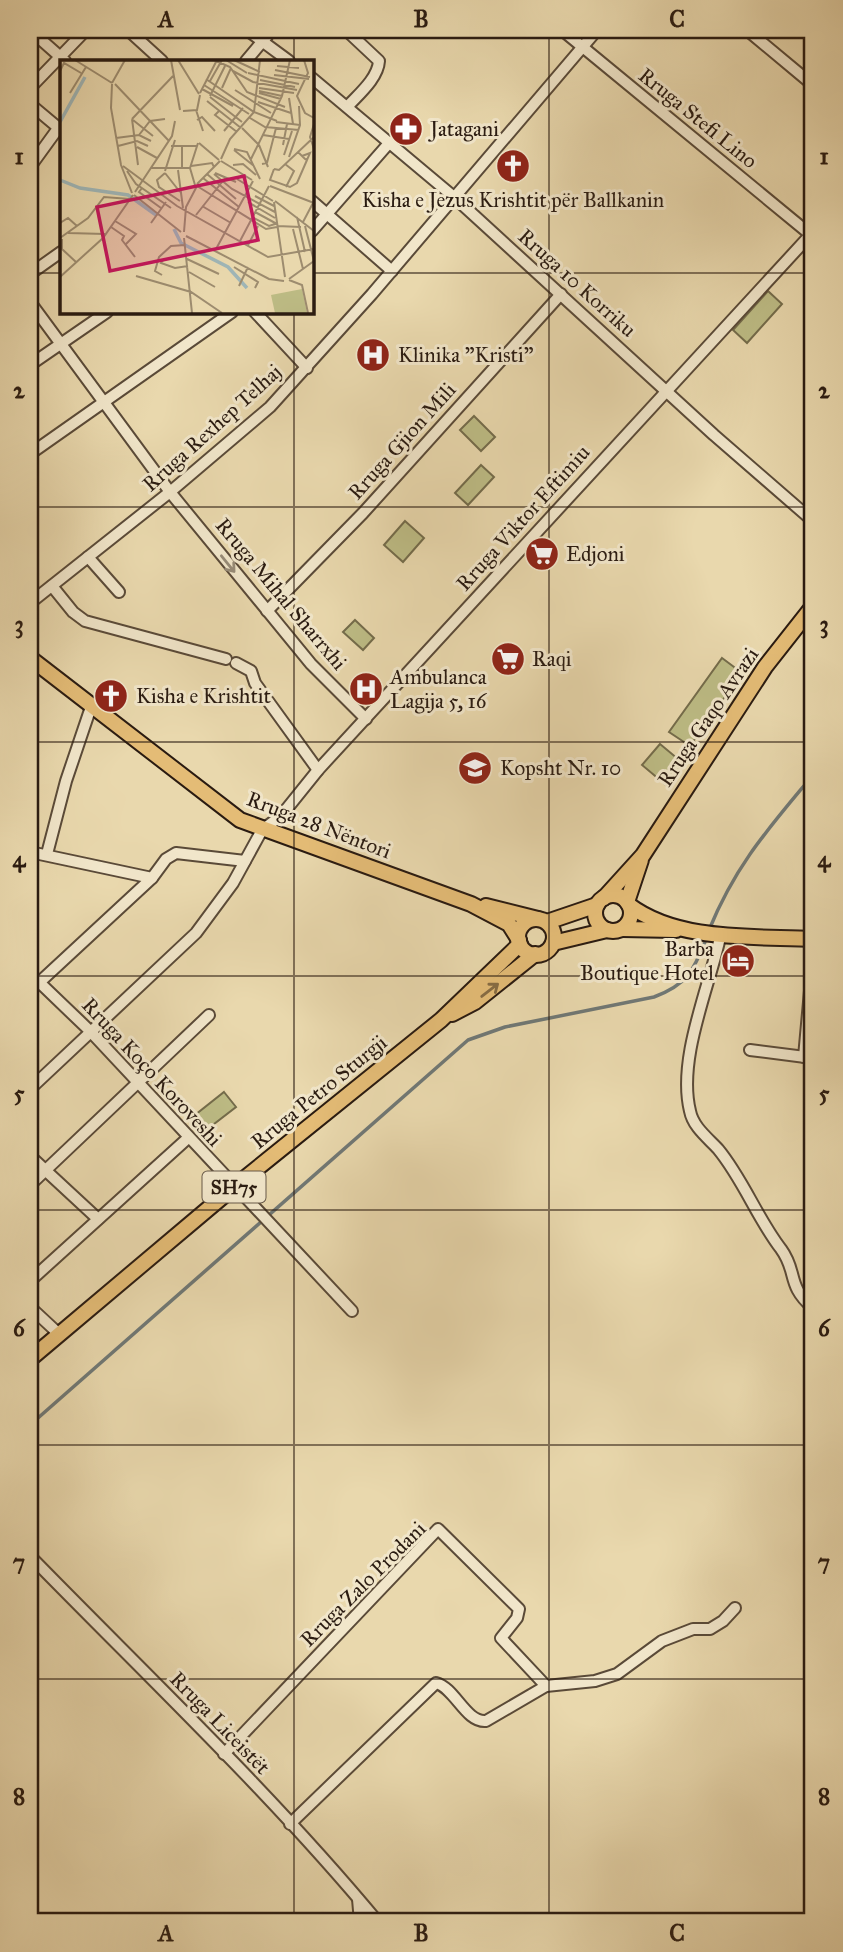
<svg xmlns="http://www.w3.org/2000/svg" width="843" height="1952" font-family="'IM FELL Great Primer',serif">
	<rect width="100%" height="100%" fill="#e9d8ad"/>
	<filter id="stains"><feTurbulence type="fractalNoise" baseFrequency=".00286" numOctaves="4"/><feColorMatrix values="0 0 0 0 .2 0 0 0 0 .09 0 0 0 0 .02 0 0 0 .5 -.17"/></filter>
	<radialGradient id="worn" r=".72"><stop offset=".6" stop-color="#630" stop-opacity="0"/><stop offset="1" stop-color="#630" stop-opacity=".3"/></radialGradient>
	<!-- green -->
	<g fill="#bdbc85" stroke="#746c4b" stroke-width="2">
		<path d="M768,291L782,304L747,343L733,330Z"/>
		<path d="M474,416L495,437L481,451L460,430Z"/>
		<path d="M481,465L494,477L468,505L455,493Z"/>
		<path d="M405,521L424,538L403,562L384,545Z"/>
		<path d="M355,620L374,638L363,650L343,632Z"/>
		<path d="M722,658L742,673L690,746L669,732Z"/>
		<path d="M660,744L684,764L666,785L642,765Z"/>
		<path d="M224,1092L236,1107L201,1134L190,1119Z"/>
	</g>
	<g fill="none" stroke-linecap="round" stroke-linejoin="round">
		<!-- stream -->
		<g stroke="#707875" stroke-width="3.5">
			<path d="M709,930C736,864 769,828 813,775"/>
			<path d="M30,1425L468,1040L505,1027L654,997C689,984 693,970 707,937"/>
		</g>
		<!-- minor casing -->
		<g stroke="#5a4a38" stroke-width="14">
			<g id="minor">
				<path d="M30,30L65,61"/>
				<path d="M128,30L162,61"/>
				<path d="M247,30L289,61"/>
				<path d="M346,30L379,61C378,78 359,94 348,106"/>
				<path d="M562,30L811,235"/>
				<path d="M747,30L813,85"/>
				<path d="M246,61L272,30"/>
				<path d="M312,78L454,197L714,435L813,521"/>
				<path d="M30,88L86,30"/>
				<path d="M30,104L61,130"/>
				<path d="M30,167L59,127"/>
				<path d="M312,201L392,271"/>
				<path d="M312,231L390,142"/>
				<path d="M30,274L61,252"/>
				<path d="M30,302L170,492L311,664L366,719"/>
				<path d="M255,312L307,368"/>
				<path d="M30,365L107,312"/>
				<path d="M30,454L232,312"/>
				<path d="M88,557L119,592"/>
				<path d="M52,586L73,612L85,621L226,659"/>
				<path d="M30,603L170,492L270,407L372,294L597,30"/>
				<path d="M267,611L363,513L561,294"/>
				<path d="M236,663L251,671L255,683L318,770"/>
				<path d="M30,852L152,878L166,859L176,853L245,861"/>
				<path d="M47,854L66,781L92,704"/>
				<path d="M721,933C710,986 677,1058 690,1111C693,1127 708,1138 718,1149C743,1179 757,1218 781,1249C798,1272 786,1285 813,1308"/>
				<path d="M39,982L90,1031L352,1311"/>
				<path d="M30,991L152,878"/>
				<path d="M750,1050L813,1058"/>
				<path d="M804,1057L810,991L813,983"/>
				<path d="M30,1089L196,933L233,883L262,830L281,816L318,770L813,232"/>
				<path d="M30,1156L98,1219"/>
				<path d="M30,1185L209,1015"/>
				<path d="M30,1281L188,1138"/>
				<path d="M30,1307L59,1334"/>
				<path d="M30,1556C147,1676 271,1793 378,1922"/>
				<path d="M224,1754L438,1529L519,1609L517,1618L501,1638L546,1686"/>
				<path d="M290,1824L436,1683C455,1688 466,1723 486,1721L546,1686L595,1681L617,1674L662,1641L693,1629H710L723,1621L735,1608"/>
				<path d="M358,1899L360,1922"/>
			</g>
		</g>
		<!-- major casing -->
		<g stroke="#2a1b11" stroke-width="18">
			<g id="major">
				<path d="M30,658L240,820L471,904L509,924L519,940"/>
				<circle cx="613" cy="913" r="18"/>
				<path d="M604,898L643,855L765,667L813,606"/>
				<path d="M627,902L641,860"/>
				<path d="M629,905C678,942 754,936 813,939"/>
				<path d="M486,906L538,919"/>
				<circle cx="536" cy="937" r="18"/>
				<path d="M547,922L597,905"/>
				<path d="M622,929L676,930"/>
				<path d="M553,943L607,930"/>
				<path d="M452,1014L475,1002L535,954"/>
				<path d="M30,1359L234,1187L441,1020L520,944"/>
			</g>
		</g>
		<!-- minor -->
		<use href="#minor" stroke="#f1e6ca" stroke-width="10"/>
		<!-- major -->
		<use href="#major" stroke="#e4bc76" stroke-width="14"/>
	</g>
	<!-- one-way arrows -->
	<defs><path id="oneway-shaft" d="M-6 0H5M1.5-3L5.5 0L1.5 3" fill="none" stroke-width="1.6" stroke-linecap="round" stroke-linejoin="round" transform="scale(1.75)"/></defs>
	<use stroke="#978b77" href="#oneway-shaft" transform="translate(228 564) rotate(51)"/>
	<use stroke="#876c44" href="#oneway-shaft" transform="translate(490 990) rotate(-38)"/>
	<!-- grid -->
	<path fill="none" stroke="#2a1b11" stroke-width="2" stroke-opacity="0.55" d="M294,30V61M549,30V1922M30,273H61M312,273H813M294,312V1922M30,507H813M30,742H813M30,976H813M30,1210H813M30,1445H813M30,1679H813"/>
	<!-- icons -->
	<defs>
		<g id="pharmacy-disc" transform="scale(1.75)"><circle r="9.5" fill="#8f2418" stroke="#f1e6ca"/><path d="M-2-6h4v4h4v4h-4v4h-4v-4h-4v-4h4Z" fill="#fff"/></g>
		<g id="church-disc" transform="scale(1.75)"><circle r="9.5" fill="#8f2418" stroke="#f1e6ca"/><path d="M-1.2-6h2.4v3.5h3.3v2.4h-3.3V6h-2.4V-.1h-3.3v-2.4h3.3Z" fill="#fff"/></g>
		<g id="hospital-disc" transform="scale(1.75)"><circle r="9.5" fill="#8f2418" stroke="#f1e6ca"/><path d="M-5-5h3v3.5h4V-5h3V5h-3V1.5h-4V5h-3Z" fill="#fff"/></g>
		<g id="supermarket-disc" transform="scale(1.75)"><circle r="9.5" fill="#8f2418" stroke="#f1e6ca"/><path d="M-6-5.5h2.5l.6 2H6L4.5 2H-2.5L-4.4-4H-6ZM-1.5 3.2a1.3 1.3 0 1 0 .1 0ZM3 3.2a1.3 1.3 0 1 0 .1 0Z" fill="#fff"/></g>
		<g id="school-disc" transform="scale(1.75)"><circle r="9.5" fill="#8f2418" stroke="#f1e6ca"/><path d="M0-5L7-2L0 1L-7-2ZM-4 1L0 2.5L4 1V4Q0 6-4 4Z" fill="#fff"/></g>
		<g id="hotel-disc" transform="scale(1.75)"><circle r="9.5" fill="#8f2418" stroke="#f1e6ca"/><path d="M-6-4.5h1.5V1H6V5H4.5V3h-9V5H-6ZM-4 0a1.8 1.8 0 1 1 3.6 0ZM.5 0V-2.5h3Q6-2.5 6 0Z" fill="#fff"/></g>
	</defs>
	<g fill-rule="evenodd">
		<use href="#pharmacy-disc" x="406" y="129"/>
		<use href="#church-disc" x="513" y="166"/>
		<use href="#hospital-disc" x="373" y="355"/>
		<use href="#supermarket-disc" x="542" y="554"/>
		<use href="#supermarket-disc" x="508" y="659"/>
		<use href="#hospital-disc" x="366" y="689"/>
		<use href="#church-disc" x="111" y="696"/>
		<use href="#school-disc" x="475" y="768"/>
		<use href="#hotel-disc" x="738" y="961"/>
	</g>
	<g text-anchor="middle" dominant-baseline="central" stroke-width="6" stroke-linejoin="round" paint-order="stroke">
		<!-- shield labels -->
		<rect fill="#f1e6ca" stroke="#665848" stroke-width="2" x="202.5" y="1171.5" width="63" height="31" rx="5"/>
		<g font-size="19" font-weight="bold" fill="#2a1b11">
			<text x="234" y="1187">SH75</text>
		</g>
		<!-- street labels -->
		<g font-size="21" fill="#2a1b11" stroke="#f1e6ca">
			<text transform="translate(698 118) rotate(39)">Rruga Stefi Lino</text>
			<text transform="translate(577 283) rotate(42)">Rruga 10 Korriku</text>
			<text transform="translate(212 428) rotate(-42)">Rruga Rexhep Telhaj</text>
			<text transform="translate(402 441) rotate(-48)">Rruga Gjion Mili</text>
			<text transform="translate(523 518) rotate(-48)">Rruga Viktor Eftimiu</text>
			<text transform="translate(281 594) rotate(50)">Rruga Mihal Sharrxhi</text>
			<text transform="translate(708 717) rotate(-56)">Rruga Gaqo Avrazi</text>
			<text transform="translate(319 825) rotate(21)">Rruga 28 Nëntori</text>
			<text transform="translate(152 1072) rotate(47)">Rruga Koço Koroveshi</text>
			<text transform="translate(319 1092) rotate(-39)">Rruga Petro Sturgji</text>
			<text transform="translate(363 1584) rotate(-45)">Rruga Zalo Prodani</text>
			<text transform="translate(220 1723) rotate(46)">Rruga Liceistët</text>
		</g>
		<!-- poi labels -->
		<g font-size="21" fill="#2a1b11" stroke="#f1e6ca" text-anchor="start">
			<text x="430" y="129">Jatagani</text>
			<text x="513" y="200" text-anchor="middle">Kisha e Jezus Krishtit për Ballkanin</text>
			<text x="398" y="355">Klinika "Kristi"</text>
			<text x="566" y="554">Edjoni</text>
			<text x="532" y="659">Raqi</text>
			<text x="390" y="677">Ambulanca<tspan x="390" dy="24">Lagija 5, 16</tspan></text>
			<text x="136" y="696">Kisha e Krishtit</text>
			<text x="500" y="768">Kopsht Nr. 10</text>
			<text x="714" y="949" text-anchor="end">Barba<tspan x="714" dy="24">Boutique Hotel</tspan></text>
		</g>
	</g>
	<!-- overview -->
	<g transform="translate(60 60)">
		<rect width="254" height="254" fill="#e9d8ad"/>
		<path d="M242,229L247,253H215L211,235Z" fill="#bdbc85"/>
		<path fill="none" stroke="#9fb6b7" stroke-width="3.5" d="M0,62L25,17M0,120L20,128L68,135L96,155M114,169L121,183L168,207L187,228"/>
		<path fill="none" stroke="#9d8c6f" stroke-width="2" d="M15,0L52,23M111,0L120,50M118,0L139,34M154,0L170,7L187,32L225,47M166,0L187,13M174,0L200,12M244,0L248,13L237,36L245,53L254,58M217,6L239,8M215,10L250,17M0,11L4,3L21,13M173,11L193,22L237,30M188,13L239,24M214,15L249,19M146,19L194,52L217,61M200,20L235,27M150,21L162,0M52,23L65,0M52,24L51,48L61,105L72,133M55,24L109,81M144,25L189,54M162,28L171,8M199,28L234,33M142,29L173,46M175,30L211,53M199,31L222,36M10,33L26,7M140,33L157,0M199,33L221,39M150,36L165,6M222,36L230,0M150,37L182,62M229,38L233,64M147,41L181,68M198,42L231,53M136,50L143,71M123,51L137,50L140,35M159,51L155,55L177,72M190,58L205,67L239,70M72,59L113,16M72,59L78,105M73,60L93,76M137,60L142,57L155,71M216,62L240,65M254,64L250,77L254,89M182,68L199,85M164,71L183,48M79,75L90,61L105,59M203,75L229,79M56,78L79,75L91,81M139,83L159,100M199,85L208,107M223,85L227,64M58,86L77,81L88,86M111,86H137M122,86V109M77,87L97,98M174,89L187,92L200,119M174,90L194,106M238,92L245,99L247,100L250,93L242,96M224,95L232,71M229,97L240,65L239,46M161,99L170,79L194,52L200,0M191,99L222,36M161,101L192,120M202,104L207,103L216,68M225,104L234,111L226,127M173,105L183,104L196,115M63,106L117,146L208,197L254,189M131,106L152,103L154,107M91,108H130M214,109L210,120L230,127L237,123L247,100M214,109L219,110L254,77M118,110L123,148M67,111L76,124L111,148M105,111L115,80M105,113L97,120L99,127L120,141M105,113L120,132M155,113L176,122M147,114L176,139M154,114L172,129L215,152M143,118L179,147M177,119L213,141M137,124L160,101M135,125L130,108L138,83M137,126L206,169L217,167M210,126L254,143M82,128L79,132L101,148M75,132L112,76L115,61M74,135L121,172M195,136L214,146M215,141L254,171M188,142L215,158M214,142L225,217M142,146L171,163M195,152L217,164M136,155L166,117M192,157L209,166L215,164M237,157L245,192M55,161L76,174L66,184M243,162L253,143M0,163L8,158L17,166M91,163L106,142M217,166L241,167M245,166L254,201M51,167L64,176L62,180L75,197M233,169L243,209M124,172L126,147L137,126M8,173L45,174M126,176L209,219L224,221M0,178L28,158L44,137L70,139M124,178L132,253M2,179V189L16,202M180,181L209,126M188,185L198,166M156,189L193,121M104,199L101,203L115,208L128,206M127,199L159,214M174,207L198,222L195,228M129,212L155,227M102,215L95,211L99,197L111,186L125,185M76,216L131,232L162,253M0,217L43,178L73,135M229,219L254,201M229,220L242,225L248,253M179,226L188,207"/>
		<path fill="#c2185b" fill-opacity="0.15" stroke="#c2185b" stroke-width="3.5" d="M184,116L198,180L50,211L37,147Z"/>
		<rect width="254" height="254" fill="none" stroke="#2a1b11" stroke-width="3.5"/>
	</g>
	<!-- margin -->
	<rect width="843" height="1952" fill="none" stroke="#e9d8ad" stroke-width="77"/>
	<rect x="38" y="38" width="766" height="1875" fill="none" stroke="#2a1b11" stroke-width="2.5"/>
	<g font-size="23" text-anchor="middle" font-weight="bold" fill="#2a1b11">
		<text x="166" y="27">A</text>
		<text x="421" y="27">B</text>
		<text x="677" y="27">C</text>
		<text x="19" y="164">1</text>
		<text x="824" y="164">1</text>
		<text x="19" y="398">2</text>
		<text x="824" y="398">2</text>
		<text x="19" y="632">3</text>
		<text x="824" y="632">3</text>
		<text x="19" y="867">4</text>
		<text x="824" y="867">4</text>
		<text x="19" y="1101">5</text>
		<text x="824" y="1101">5</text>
		<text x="19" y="1336">6</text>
		<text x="824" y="1336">6</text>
		<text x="19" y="1570">7</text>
		<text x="824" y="1570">7</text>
		<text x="19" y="1804">8</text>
		<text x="824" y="1804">8</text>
		<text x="166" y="1941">A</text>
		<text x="421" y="1941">B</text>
		<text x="677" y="1941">C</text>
	</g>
	<rect width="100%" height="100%" filter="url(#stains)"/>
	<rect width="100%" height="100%" fill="url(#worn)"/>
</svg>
